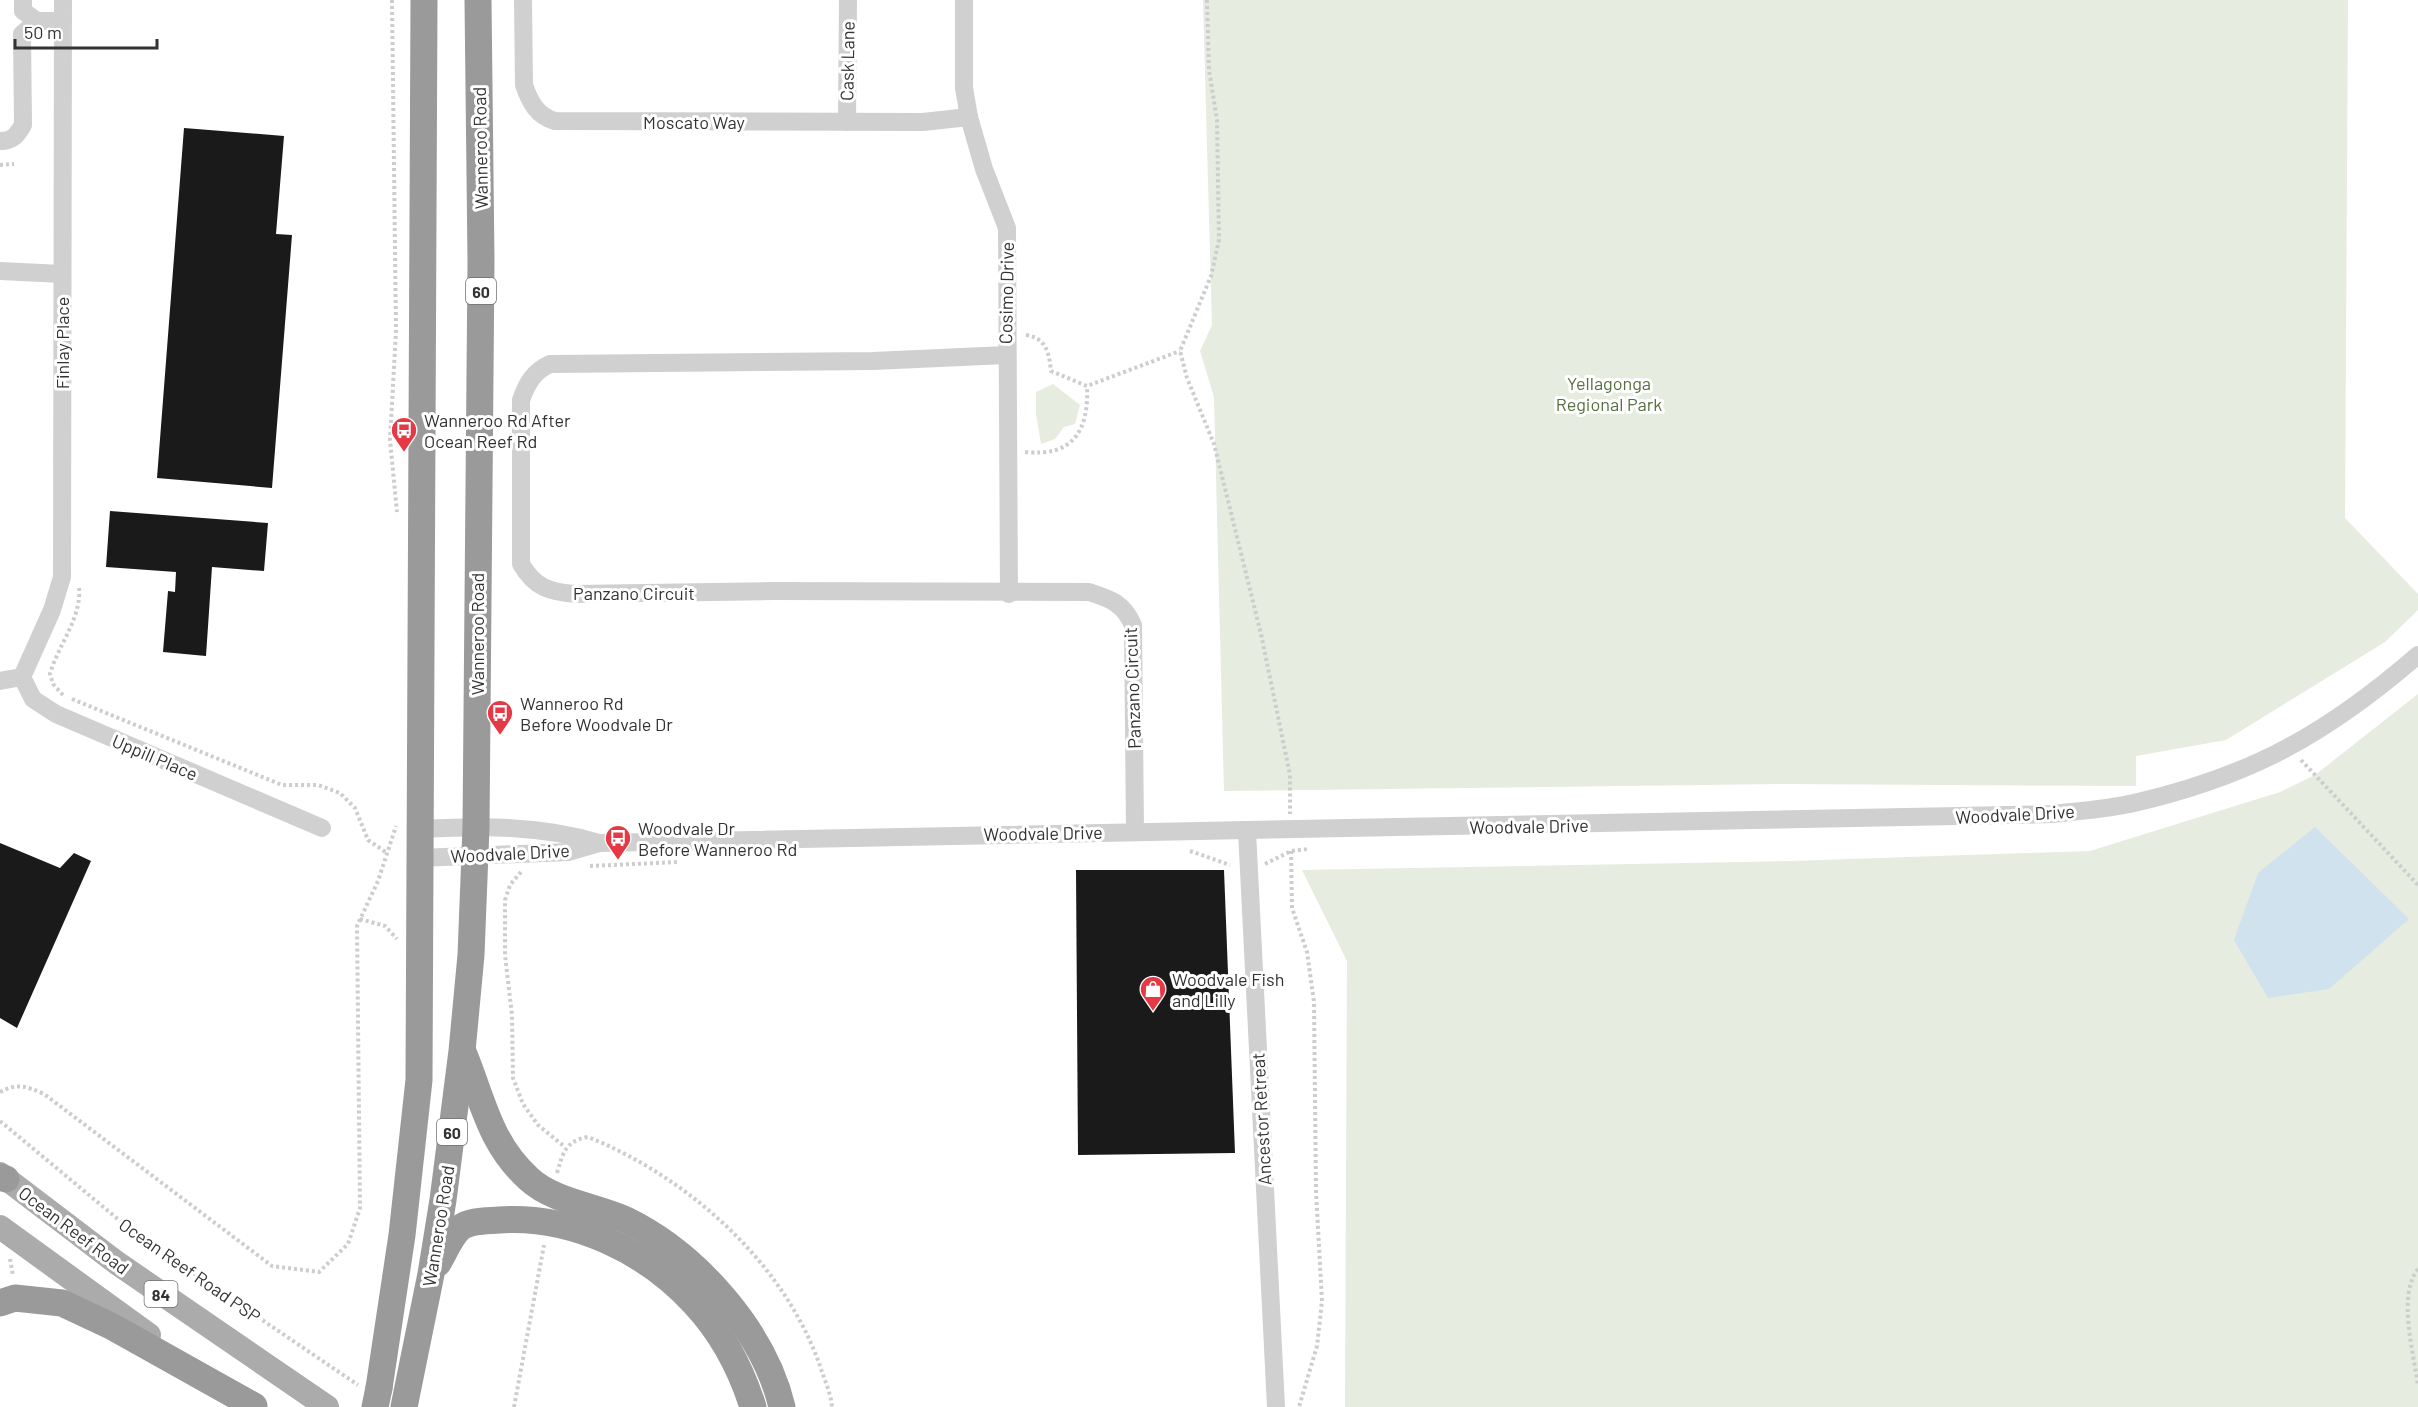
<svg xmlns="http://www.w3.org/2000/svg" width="2418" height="1407" font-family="Barlow,sans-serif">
	<rect width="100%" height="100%" fill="#fff"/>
	<!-- green -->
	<g fill="#e6ecdf">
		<path d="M1203,0H2348L2345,518L2418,594V610L2385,642L2226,740L2136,756V786L1782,784L1224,791L1214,397L1200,351L1212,325Z"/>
		<path d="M1053,384L1080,405L1075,424L1064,427L1055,439L1041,444L1036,414V392Z"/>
		<path d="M2418,694V1407H1345L1347,961L1302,870L1791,861L2090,851L2280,792L2315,775Z"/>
	</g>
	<!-- water -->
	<path fill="#cfe2ee" d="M2315,827L2409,919L2329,989L2268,998L2234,940L2258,873Z"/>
	<!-- building -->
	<g fill="#1a1a1a">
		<path d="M184,128L284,136L276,234L292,235L272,488L157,478Z"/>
		<path d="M110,511L268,523L264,571L212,567L206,656L163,652L168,591L175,592L176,572L106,567Z"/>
		<path d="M0,843L60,868L74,853L91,861L17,1028L0,1018Z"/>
		<path d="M1076,870H1224L1235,1153L1078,1155Z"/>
	</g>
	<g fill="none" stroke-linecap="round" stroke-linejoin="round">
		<!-- path -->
		<g stroke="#cdcdcd" stroke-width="4" stroke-dasharray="3 3" stroke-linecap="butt">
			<path d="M392,0L396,331L390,440L397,512"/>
			<path d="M1207,0L1209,70L1217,120L1219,240L1211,276L1180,351L1187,378L1214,444L1261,634L1290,775V814"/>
			<path d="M0,165L14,164"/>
			<path d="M1026,335C1046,338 1049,352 1051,371L1087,386L1180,351"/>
			<path d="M1025,452C1073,457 1089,431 1087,386"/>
			<path d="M63,695L53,684L50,674C58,645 82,618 79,587"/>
			<path d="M72,699L282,785H318L340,793L355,808L368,840L387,853"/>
			<path d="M2301,760L2418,885"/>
			<path d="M1190,851L1230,865"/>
			<path d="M1291,851L1292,908L1307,952L1314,1002L1316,1191L1322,1301L1317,1346L1299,1407"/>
			<path d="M1265,864L1291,851L1308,849"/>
			<path d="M590,866L678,862"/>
			<path d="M521,872L510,885L505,900V955L512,1015L513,1078L523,1104L538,1125L565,1147"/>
			<path d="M360,919L385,926L397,939"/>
			<path d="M0,1092C17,1083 26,1086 44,1094L272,1266L319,1272L348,1244L360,1208L357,926L378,881L396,826"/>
			<path d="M0,1121L137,1235L358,1385"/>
			<path d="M557,1173C563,1153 565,1141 588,1137C690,1178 788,1266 822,1372C826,1383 831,1395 832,1407"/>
			<path d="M10,1259L13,1276"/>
			<path d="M2418,1269C2397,1295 2414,1354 2418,1386"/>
			<path d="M514,1407L544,1245"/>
		</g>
		<!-- minor -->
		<g stroke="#d0d0d0" stroke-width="18">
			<path d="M23,0V11L37,21"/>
			<path d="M523,0L524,85C530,102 537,116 555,121L923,122L969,117"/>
			<path d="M964,0V88L969,117L984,169L1007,228L1009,594"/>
			<path d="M847,122L848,0"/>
			<path d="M0,141C13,141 17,135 23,125L22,34L37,21H63"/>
			<path d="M0,271L62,274"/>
			<path d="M1006,355L873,361L550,364C534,371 527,383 521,400V564C535,588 550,592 576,594L774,591L1089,592C1111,599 1123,603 1133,625L1135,832"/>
			<path d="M22,677L52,610L62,577L63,0"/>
			<path d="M0,681L22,677L33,699L56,714L322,828"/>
			<path d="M421,829C481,826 542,825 599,843"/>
			<path d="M1247,831L1276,1407"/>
			<path d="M420,858L568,852L599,843L2053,814C2079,811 2108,809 2134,803C2252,776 2328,733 2418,655"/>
		</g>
		<!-- major -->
		<g stroke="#ababab" stroke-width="24">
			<path d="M0,1174L117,1263L327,1407"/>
			<path d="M0,1227L149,1335"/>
		</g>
		<!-- highway -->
		<g stroke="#9a9a9a" stroke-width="27">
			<path d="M463,1052C483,1100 489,1143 529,1179C554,1202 596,1206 626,1220C696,1254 764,1331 782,1407"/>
			<path d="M0,1177L6,1179"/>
			<path d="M438,1263C444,1253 451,1236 460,1228C470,1220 487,1221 499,1220C572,1215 647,1251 695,1304C723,1334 741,1369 753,1407"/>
			<path d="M0,1303L15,1298L62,1303L111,1326L254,1406"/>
			<path d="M379,1388L402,1235L419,1080L424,0"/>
			<path d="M404,1407L431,1274L443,1200L462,1051L471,955L476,827L481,261L478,0"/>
		</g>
		<!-- highway-bridge -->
		<path stroke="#9a9a9a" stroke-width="27" d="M375,1407L379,1388"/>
	</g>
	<!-- icons -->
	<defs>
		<g id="bus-pin" transform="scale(1.35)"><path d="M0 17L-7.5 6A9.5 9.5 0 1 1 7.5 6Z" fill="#e63946" stroke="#fff"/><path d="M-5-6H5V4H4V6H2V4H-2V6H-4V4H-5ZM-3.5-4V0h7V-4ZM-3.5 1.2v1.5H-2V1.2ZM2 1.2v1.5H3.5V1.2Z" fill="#fff"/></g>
		<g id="shop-pin" transform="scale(1.35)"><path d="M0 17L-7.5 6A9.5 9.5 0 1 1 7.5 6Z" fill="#e63946" stroke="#fff"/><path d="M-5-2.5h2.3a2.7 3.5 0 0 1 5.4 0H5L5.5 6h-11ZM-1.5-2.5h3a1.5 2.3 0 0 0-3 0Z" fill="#fff"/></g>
	</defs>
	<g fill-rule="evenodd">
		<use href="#bus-pin" x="404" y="430"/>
		<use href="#bus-pin" x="500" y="713"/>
		<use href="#bus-pin" x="618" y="838"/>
		<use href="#shop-pin" x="1153" y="989"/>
	</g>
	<g text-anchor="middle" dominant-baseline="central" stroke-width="6" stroke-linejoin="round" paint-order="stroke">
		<!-- shield labels -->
		<g fill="#fff" stroke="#707070" stroke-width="1.5">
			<rect x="466" y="278" width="30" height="26" rx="4.5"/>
			<rect x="437" y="1119" width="30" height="26" rx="4.5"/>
			<rect x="144.5" y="1281" width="33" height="26" rx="4.5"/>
		</g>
		<g font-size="16" font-weight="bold" fill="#333">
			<text x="481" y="291">60</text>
			<text x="452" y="1132">60</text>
			<text x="161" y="1294">84</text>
		</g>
		<!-- street labels -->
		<g font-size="18" fill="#333" stroke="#fff">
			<text transform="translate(847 61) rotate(-89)">Cask Lane</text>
			<text x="694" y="122">Moscato Way</text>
			<text transform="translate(480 148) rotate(-91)">Wanneroo Road</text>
			<text transform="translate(1006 293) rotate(-89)">Cosimo Drive</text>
			<text transform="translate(62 343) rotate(-90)">Finlay Place</text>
			<text x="634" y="593">Panzano Circuit</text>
			<text transform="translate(477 634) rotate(-90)">Wanneroo Road</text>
			<text transform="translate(1132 688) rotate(-92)">Panzano Circuit</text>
			<text transform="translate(155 757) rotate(23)">Uppill Place</text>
			<text transform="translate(2015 814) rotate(-3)">Woodvale Drive</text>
			<text transform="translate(1529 826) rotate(-1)">Woodvale Drive</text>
			<text transform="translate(1043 833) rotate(-1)">Woodvale Drive</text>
			<text transform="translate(510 853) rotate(-3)">Woodvale Drive</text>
			<text transform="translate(1261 1119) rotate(-93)">Ancestor Retreat</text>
			<text transform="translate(438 1226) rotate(-81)">Wanneroo Road</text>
			<text transform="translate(74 1230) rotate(37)">Ocean Reef Road</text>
			<text transform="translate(190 1270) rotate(35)">Ocean Reef Road PSP</text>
		</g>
		<!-- park labels -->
		<g font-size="18" fill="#56703f" stroke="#fff">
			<text x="1609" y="383">Yellagonga<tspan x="1609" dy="21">Regional Park</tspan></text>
		</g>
		<!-- poi labels -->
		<g font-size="18" fill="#333" stroke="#fff" text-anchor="start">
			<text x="424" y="420">Wanneroo Rd After<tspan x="424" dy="21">Ocean Reef Rd</tspan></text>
			<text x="520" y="703">Wanneroo Rd<tspan x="520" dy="21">Before Woodvale Dr</tspan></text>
			<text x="638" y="828">Woodvale Dr<tspan x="638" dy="21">Before Wanneroo Rd</tspan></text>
			<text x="1172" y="979">Woodvale Fish<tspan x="1172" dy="21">and Lilly</tspan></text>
		</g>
	</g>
	<!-- scale -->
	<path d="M15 39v9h142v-9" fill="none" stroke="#333333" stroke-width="3"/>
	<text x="24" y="39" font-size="18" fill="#333333" stroke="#ffffff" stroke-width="4.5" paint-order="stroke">50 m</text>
</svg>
